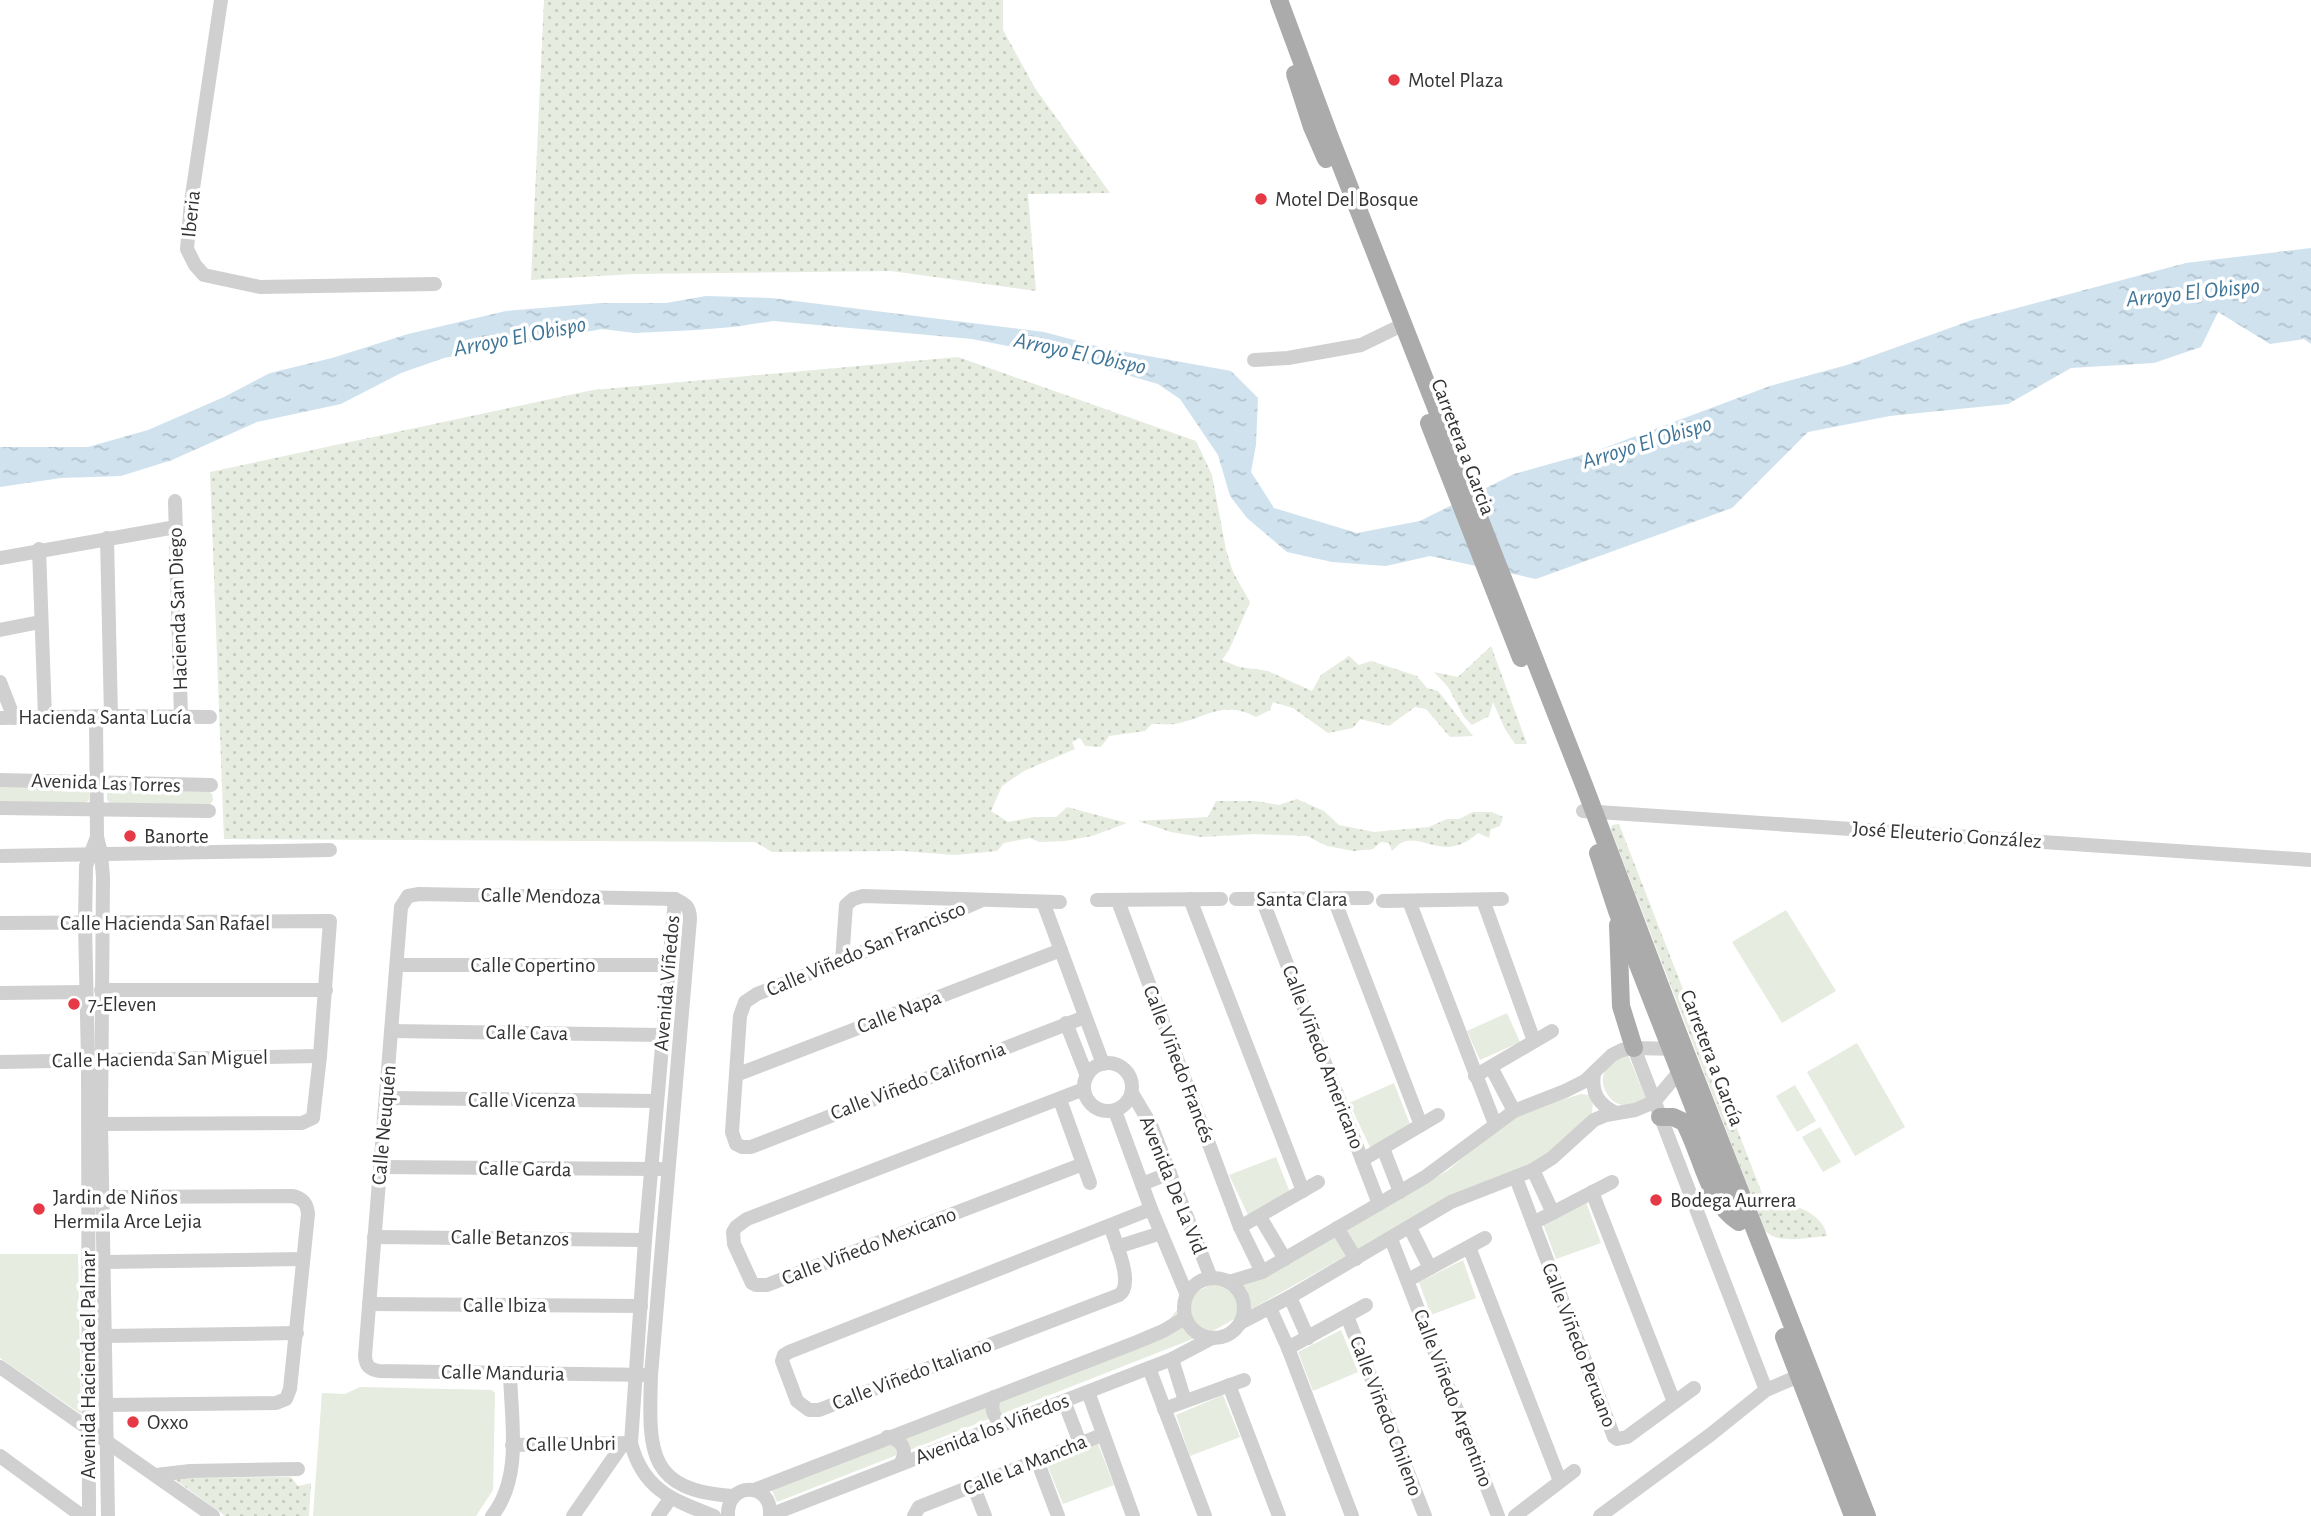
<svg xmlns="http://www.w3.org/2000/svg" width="2311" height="1516" font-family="'Alegreya Sans',sans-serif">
	<defs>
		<pattern id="grass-dots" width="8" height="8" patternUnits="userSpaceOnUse" patternTransform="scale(1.75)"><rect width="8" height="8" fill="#e6ecdf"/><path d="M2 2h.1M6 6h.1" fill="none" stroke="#c6cbc0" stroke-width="1.8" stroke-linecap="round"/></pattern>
		<pattern id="water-ripples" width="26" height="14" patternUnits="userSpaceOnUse" patternTransform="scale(1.75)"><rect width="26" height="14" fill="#cfe2ee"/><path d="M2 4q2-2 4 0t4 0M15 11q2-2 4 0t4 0" fill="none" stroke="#b2c2cd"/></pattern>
	</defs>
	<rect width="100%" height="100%" fill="#fff"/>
	<!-- grass -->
	<g fill="url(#grass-dots)">
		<path d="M544,0H1003V30L1035,88L1110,193L1028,194L1036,291L891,271L633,274L531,280Z"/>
		<path d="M958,357L1196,441L1212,475L1226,550L1233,572L1250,602L1229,650L1222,660L1239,667L1268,671L1312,691L1321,675L1349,656L1359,665L1371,661L1417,676L1427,688L1438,691L1473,736L1450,737L1426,709L1415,707L1389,726L1360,719L1353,728L1328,733L1293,708L1273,702L1270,710L1256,717C1223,699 1206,718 1175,724C1167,725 1159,724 1152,724L1145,731L1109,736L1101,747L1085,746L1080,738L1072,742L1075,749L1024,771L1002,786L991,811L1008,822L1034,817H1056L1067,807L1127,823L1092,836L1065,841L1039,842L1030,838L1004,843L997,851L955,855L902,851L772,852L755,842L224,839L210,472L593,390Z"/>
		<path d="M1491,646L1527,744H1515L1505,729L1493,702L1489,716L1472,725L1464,717L1448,687L1434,672L1458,677Z"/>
		<path d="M1297,799L1324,811L1339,825L1374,832L1429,827L1447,819H1459L1473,812H1492L1503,817L1500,826L1491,829L1489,838L1478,833C1443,864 1424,832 1401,843C1400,843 1393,850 1392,851L1389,843L1381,842L1373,849L1354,851L1327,846L1307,836L1255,834L1201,837L1171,832L1138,821L1208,817L1216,801H1256L1279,805Z"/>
		<path d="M1619,824L1765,1201C1786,1201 1823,1211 1827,1236C1810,1237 1779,1245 1765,1231L1611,830L1612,825Z"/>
		<path d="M291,1477L298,1486L311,1483L309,1516H225L173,1478Z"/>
	</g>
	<!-- park -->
	<g fill="#e6ecdf">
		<path d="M0,781L84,782L89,789V800L82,806L0,805Z"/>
		<path d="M112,788L208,790L212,794L213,800L209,806L111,804L107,800V793Z"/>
		<path d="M1786,910L1836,991L1782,1023L1732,942Z"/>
		<path d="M1507,1013L1520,1042L1480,1060L1467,1031Z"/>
		<path d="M1857,1043L1905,1127L1855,1156L1807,1072Z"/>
		<path d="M1628,1055L1647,1101C1640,1102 1632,1105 1624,1105C1612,1105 1601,1089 1603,1077C1605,1069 1610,1063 1614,1057Z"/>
		<path d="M1394,1083L1411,1127L1371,1149L1349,1103Z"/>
		<path d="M1795,1085L1816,1121L1797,1132L1776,1096Z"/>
		<path d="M1581,1094L1589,1095L1593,1101L1592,1113L1547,1155L1524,1170L1448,1198L1213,1331L777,1502L771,1488L1154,1339L1188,1296L1218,1281H1254L1447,1171L1490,1135L1512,1119L1538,1107Z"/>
		<path d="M1820,1127L1841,1162L1823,1172L1802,1137Z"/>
		<path d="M1276,1157L1291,1195L1250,1219L1229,1175Z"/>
		<path d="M1586,1202L1601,1243L1556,1259L1542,1221Z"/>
		<path d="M0,1254H78L81,1414L0,1358Z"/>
		<path d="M1463,1260L1476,1298L1431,1315L1419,1282Z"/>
		<path d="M1341,1330L1358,1372L1313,1391L1298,1352Z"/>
		<path d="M360,1387L492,1390L495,1393L493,1490L476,1516H313L322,1393L345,1394Z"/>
		<path d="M1223,1395L1240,1437L1190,1456L1176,1415Z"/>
		<path d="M1098,1444L1114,1485L1063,1504L1046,1462Z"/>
	</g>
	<!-- water -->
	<path fill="url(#water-ripples)" d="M2311,248V344L2304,339L2270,344L2218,312L2201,347L2154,363L2071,368L2008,404L1890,416L1808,432L1732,508L1536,579L1430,556L1386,566L1332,562L1287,552L1247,518L1230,496L1218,455L1180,399L1158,384L1064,357L972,339L773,321L733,327L696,330L635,333L602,329L444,358L401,373L341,404L257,422L172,460L121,476L61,478L0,487V447H88L148,430L224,397L270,373L332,358L408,334L506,311L601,303H666L706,296L771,298L1044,332L1104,348L1231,371L1258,398L1256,445L1251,472L1274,508L1357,533L1420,521L1514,474L1596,451L1770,386L1847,365L1972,320L2186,263Z"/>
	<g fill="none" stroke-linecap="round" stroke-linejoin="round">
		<!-- minor -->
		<g stroke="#d0d0d0" stroke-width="14">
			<path d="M221,0L191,202L187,249L195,265L204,275L260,287L435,284"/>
			<path d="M1254,360L1288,358L1361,345L1394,329"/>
			<path d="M175,501L181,717"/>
			<path d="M107,538L111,716"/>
			<path d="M39,549L45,717"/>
			<path d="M0,558L176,527"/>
			<path d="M0,630L40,622"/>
			<path d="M0,682L14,718"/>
			<path d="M96,716L97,837L101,853L103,877L101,1124L108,1516"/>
			<path d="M0,718L111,716L210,717"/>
			<path d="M0,780L211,785"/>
			<path d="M0,808L209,811"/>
			<path d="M1583,811L2311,860"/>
			<path d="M0,856L330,850"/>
			<path d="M675,899L645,1240L631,1443C643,1490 673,1500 714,1516"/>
			<path d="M1190,899L1303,1191"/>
			<path d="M1236,899L1367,898"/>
			<path d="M1262,899L1379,1204"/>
			<path d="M1334,899L1421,1125"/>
			<path d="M1097,900L1221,899"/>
			<path d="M1483,900L1534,1041"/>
			<path d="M980,901L842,961L757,994L745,1002L740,1016L732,1132L736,1144L742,1147H751L1085,1017"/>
			<path d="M1118,901L1240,1227L1262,1272"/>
			<path d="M1383,901L1502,899"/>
			<path d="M1409,901L1495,1124"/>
			<path d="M1043,902L1103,1064"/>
			<path d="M0,923L330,921L320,1056L313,1118L302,1123L101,1124"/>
			<path d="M842,961L846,905L853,899L863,896L1060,902"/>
			<path d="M397,965H669"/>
			<path d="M101,990H326"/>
			<path d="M0,993L86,992"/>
			<path d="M1066,1023L1087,1076"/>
			<path d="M391,1031L662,1035"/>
			<path d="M1634,1048L1766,1390"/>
			<path d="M0,1062L320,1056"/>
			<circle cx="1108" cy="1087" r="24"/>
			<path d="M1491,1067L1514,1111"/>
			<path d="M1594,1073C1591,1093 1598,1104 1616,1113"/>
			<path d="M736,1075L1061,950"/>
			<path d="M1475,1076L1552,1031"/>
			<path d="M1132,1093L1151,1125L1211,1278"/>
			<path d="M386,1098L657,1101"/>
			<path d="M1060,1100L1090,1183"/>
			<path d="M1115,1111L1151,1209L1187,1295"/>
			<path d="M1383,1148L1400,1192"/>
			<path d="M1362,1160L1438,1115"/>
			<path d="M1083,1164L767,1285H756L752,1283L734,1244L733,1232L736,1227L747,1219L1084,1089"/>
			<path d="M380,1167L660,1169"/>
			<path d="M1533,1170L1553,1213"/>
			<path d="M1516,1178L1614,1437L1617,1439L1627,1437L1694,1388"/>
			<path d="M1142,1184L1170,1173"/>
			<path d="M1592,1192L1674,1402"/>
			<path d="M103,1197L293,1196C303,1199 307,1203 308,1214L290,1389L286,1399L276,1403L105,1405"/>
			<path d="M1260,1217L1285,1259"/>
			<path d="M1533,1223L1612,1182"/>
			<path d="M1110,1225C1115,1242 1135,1284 1119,1295L819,1410H809L797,1401L782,1361L784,1355L789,1352L1151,1209"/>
			<path d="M1240,1227L1318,1182"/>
			<path d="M1337,1228L1356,1259"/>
			<path d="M1410,1228L1430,1268"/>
			<path d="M374,1237L645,1240"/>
			<path d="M1391,1239L1498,1516"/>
			<path d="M1117,1247L1161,1233"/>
			<path d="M1469,1247L1560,1481"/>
			<path d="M104,1262L303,1259"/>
			<circle cx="1214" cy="1308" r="30"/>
			<path d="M1408,1280L1485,1238"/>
			<path d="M1229,1282L1262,1272L1425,1177L1514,1111L1565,1091L1585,1081L1612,1055L1622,1050L1634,1048L1678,1049"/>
			<path d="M1290,1297L1308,1338"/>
			<path d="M369,1304L641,1306"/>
			<path d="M1270,1308L1288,1348L1352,1516"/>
			<path d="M1347,1316L1425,1516"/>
			<path d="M1242,1322L1290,1297L1451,1202L1533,1170L1552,1158L1594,1120L1606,1115L1635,1110L1654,1102L1685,1065"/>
			<path d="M105,1336L297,1333"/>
			<path d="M1288,1348L1366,1305"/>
			<path d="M1172,1359L1185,1401"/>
			<path d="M0,1367L213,1516"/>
			<path d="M1149,1368L1205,1516"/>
			<path d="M651,1375L379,1371C369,1369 366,1366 365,1356L401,907L408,896L419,894L675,899C686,904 690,907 690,919L651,1375C649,1449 645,1491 734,1496"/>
			<path d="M1229,1385L1279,1516"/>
			<path d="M1088,1392L1133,1516"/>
			<path d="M994,1397C990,1409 993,1417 1003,1425"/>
			<path d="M1064,1401L1080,1443"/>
			<path d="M1164,1409L1244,1380"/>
			<path d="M887,1437C902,1439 909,1451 900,1464"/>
			<path d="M512,1445L631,1443"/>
			<path d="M0,1456L82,1516"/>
			<path d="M1037,1460L1058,1516"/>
			<path d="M156,1475L190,1471L298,1469"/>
			<path d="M973,1485L985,1516"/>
			<path d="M754,1490L1137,1342L1163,1331L1185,1318"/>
			<path d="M770,1515L1172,1359L1212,1338"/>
			<path d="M89,1516L88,1061L85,924L86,866L97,837"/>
			<path d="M492,1516C523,1477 511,1420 510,1373"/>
			<path d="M573,1516L623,1444"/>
			<path d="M658,1516L670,1499"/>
			<path d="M728,1516C726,1481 773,1481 770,1516"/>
			<path d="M914,1516L919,1507L1102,1435"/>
			<path d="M1515,1516L1574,1471"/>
			<path d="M1600,1516L1710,1435L1766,1390L1806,1373"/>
		</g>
		<!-- major -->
		<g stroke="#ababab" stroke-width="18">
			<path d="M1279,0L1329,135L1584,785L1678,1033L1867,1516"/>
			<path d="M1295,74L1312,127L1326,159"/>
			<path d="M1429,423L1521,658"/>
			<path d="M1598,853L1617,911L1726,1190"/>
			<path d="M1618,925L1621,1006L1634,1048"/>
			<path d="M1660,1117H1673L1684,1122C1702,1154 1707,1202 1739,1222"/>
			<path d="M1784,1337L1853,1516"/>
		</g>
	</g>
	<!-- markers -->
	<g fill="#e63946" stroke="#fff" stroke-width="2.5">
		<circle cx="1394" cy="80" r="7"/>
		<circle cx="1261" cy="199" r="7"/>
		<circle cx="130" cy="836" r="7"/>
		<circle cx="74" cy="1004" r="7"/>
		<circle cx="1656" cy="1200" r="7"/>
		<circle cx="39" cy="1209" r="7"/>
		<circle cx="133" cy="1422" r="7"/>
	</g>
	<g text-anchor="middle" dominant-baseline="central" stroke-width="7" stroke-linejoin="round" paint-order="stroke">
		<!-- poi labels -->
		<g font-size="21" fill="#333" stroke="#fff" text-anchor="start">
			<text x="1408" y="80">Motel Plaza</text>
			<text x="1275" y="199">Motel Del Bosque</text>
			<text x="144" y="836">Banorte</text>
			<text x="88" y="1004">7-Eleven</text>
			<text x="53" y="1197">Jardin de Niños<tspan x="53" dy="24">Hermila Arce Lejia</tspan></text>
			<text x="1670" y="1200">Bodega Aurrera</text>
			<text x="147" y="1422">Oxxo</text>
		</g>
		<!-- street labels -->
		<g font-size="21" fill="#333" stroke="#fff">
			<text transform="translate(191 214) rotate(-84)">Iberia</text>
			<text transform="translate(1463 447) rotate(69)">Carretera a Garcia</text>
			<text transform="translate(178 609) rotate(-92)">Hacienda San Diego</text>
			<text x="105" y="717">Hacienda Santa Lucía</text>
			<text transform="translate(106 783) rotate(2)">Avenida Las Torres</text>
			<text transform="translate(1947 835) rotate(4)">José Eleuterio González</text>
			<text transform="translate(541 896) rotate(1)">Calle Mendoza</text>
			<text x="1302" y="899">Santa Clara</text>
			<text x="165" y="923">Calle Hacienda San Rafael</text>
			<text transform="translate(866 949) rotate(-23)">Calle Viñedo San Francisco</text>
			<text x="533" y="965">Calle Copertino</text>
			<text transform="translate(667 983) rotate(-85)">Avenida Viñedos</text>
			<text transform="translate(899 1012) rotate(-21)">Calle Napa</text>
			<text transform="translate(527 1033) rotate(1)">Calle Cava</text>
			<text transform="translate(1323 1057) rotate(69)">Calle Viñedo Americano</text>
			<text transform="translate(1712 1058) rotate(69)">Carretera a García</text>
			<text transform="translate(160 1059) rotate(-1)">Calle Hacienda San Miguel</text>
			<text transform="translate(1179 1064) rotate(69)">Calle Viñedo Francés</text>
			<text transform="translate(918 1081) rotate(-21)">Calle Viñedo California</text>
			<text x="522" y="1100">Calle Vicenza</text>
			<text transform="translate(384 1125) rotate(-85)">Calle Neuquén</text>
			<text transform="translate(525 1169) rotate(1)">Calle Garda</text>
			<text transform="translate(1173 1185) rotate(68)">Avenida De La Vid</text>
			<text transform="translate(510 1238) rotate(1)">Calle Betanzos</text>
			<text transform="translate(869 1246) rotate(-21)">Calle Viñedo Mexicano</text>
			<text x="505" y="1305">Calle Ibiza</text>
			<text transform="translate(1579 1345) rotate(69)">Calle Viñedo Peruano</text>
			<text transform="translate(88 1365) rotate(-90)">Avenida Hacienda el Palmar</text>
			<text transform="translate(503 1373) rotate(1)">Calle Manduria</text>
			<text transform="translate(912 1374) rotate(-21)">Calle Viñedo Italiano</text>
			<text transform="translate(1453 1398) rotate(69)">Calle Viñedo Argentino</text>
			<text transform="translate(1386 1416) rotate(69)">Calle Viñedo Chileno</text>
			<text transform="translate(992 1429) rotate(-21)">Avenida los Viñedos</text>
			<text transform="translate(571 1444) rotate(-1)">Calle Unbri</text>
			<text transform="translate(1025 1465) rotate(-22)">Calle La Mancha</text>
		</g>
		<!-- water labels -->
		<g font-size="23" font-style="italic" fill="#3f7597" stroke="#fff">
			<text transform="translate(2193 293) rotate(-6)">Arroyo El Obispo</text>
			<text transform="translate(520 337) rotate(-11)">Arroyo El Obispo</text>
			<text transform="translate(1080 354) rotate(12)">Arroyo El Obispo</text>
			<text transform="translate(1647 443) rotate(-17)">Arroyo El Obispo</text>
		</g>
	</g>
</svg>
